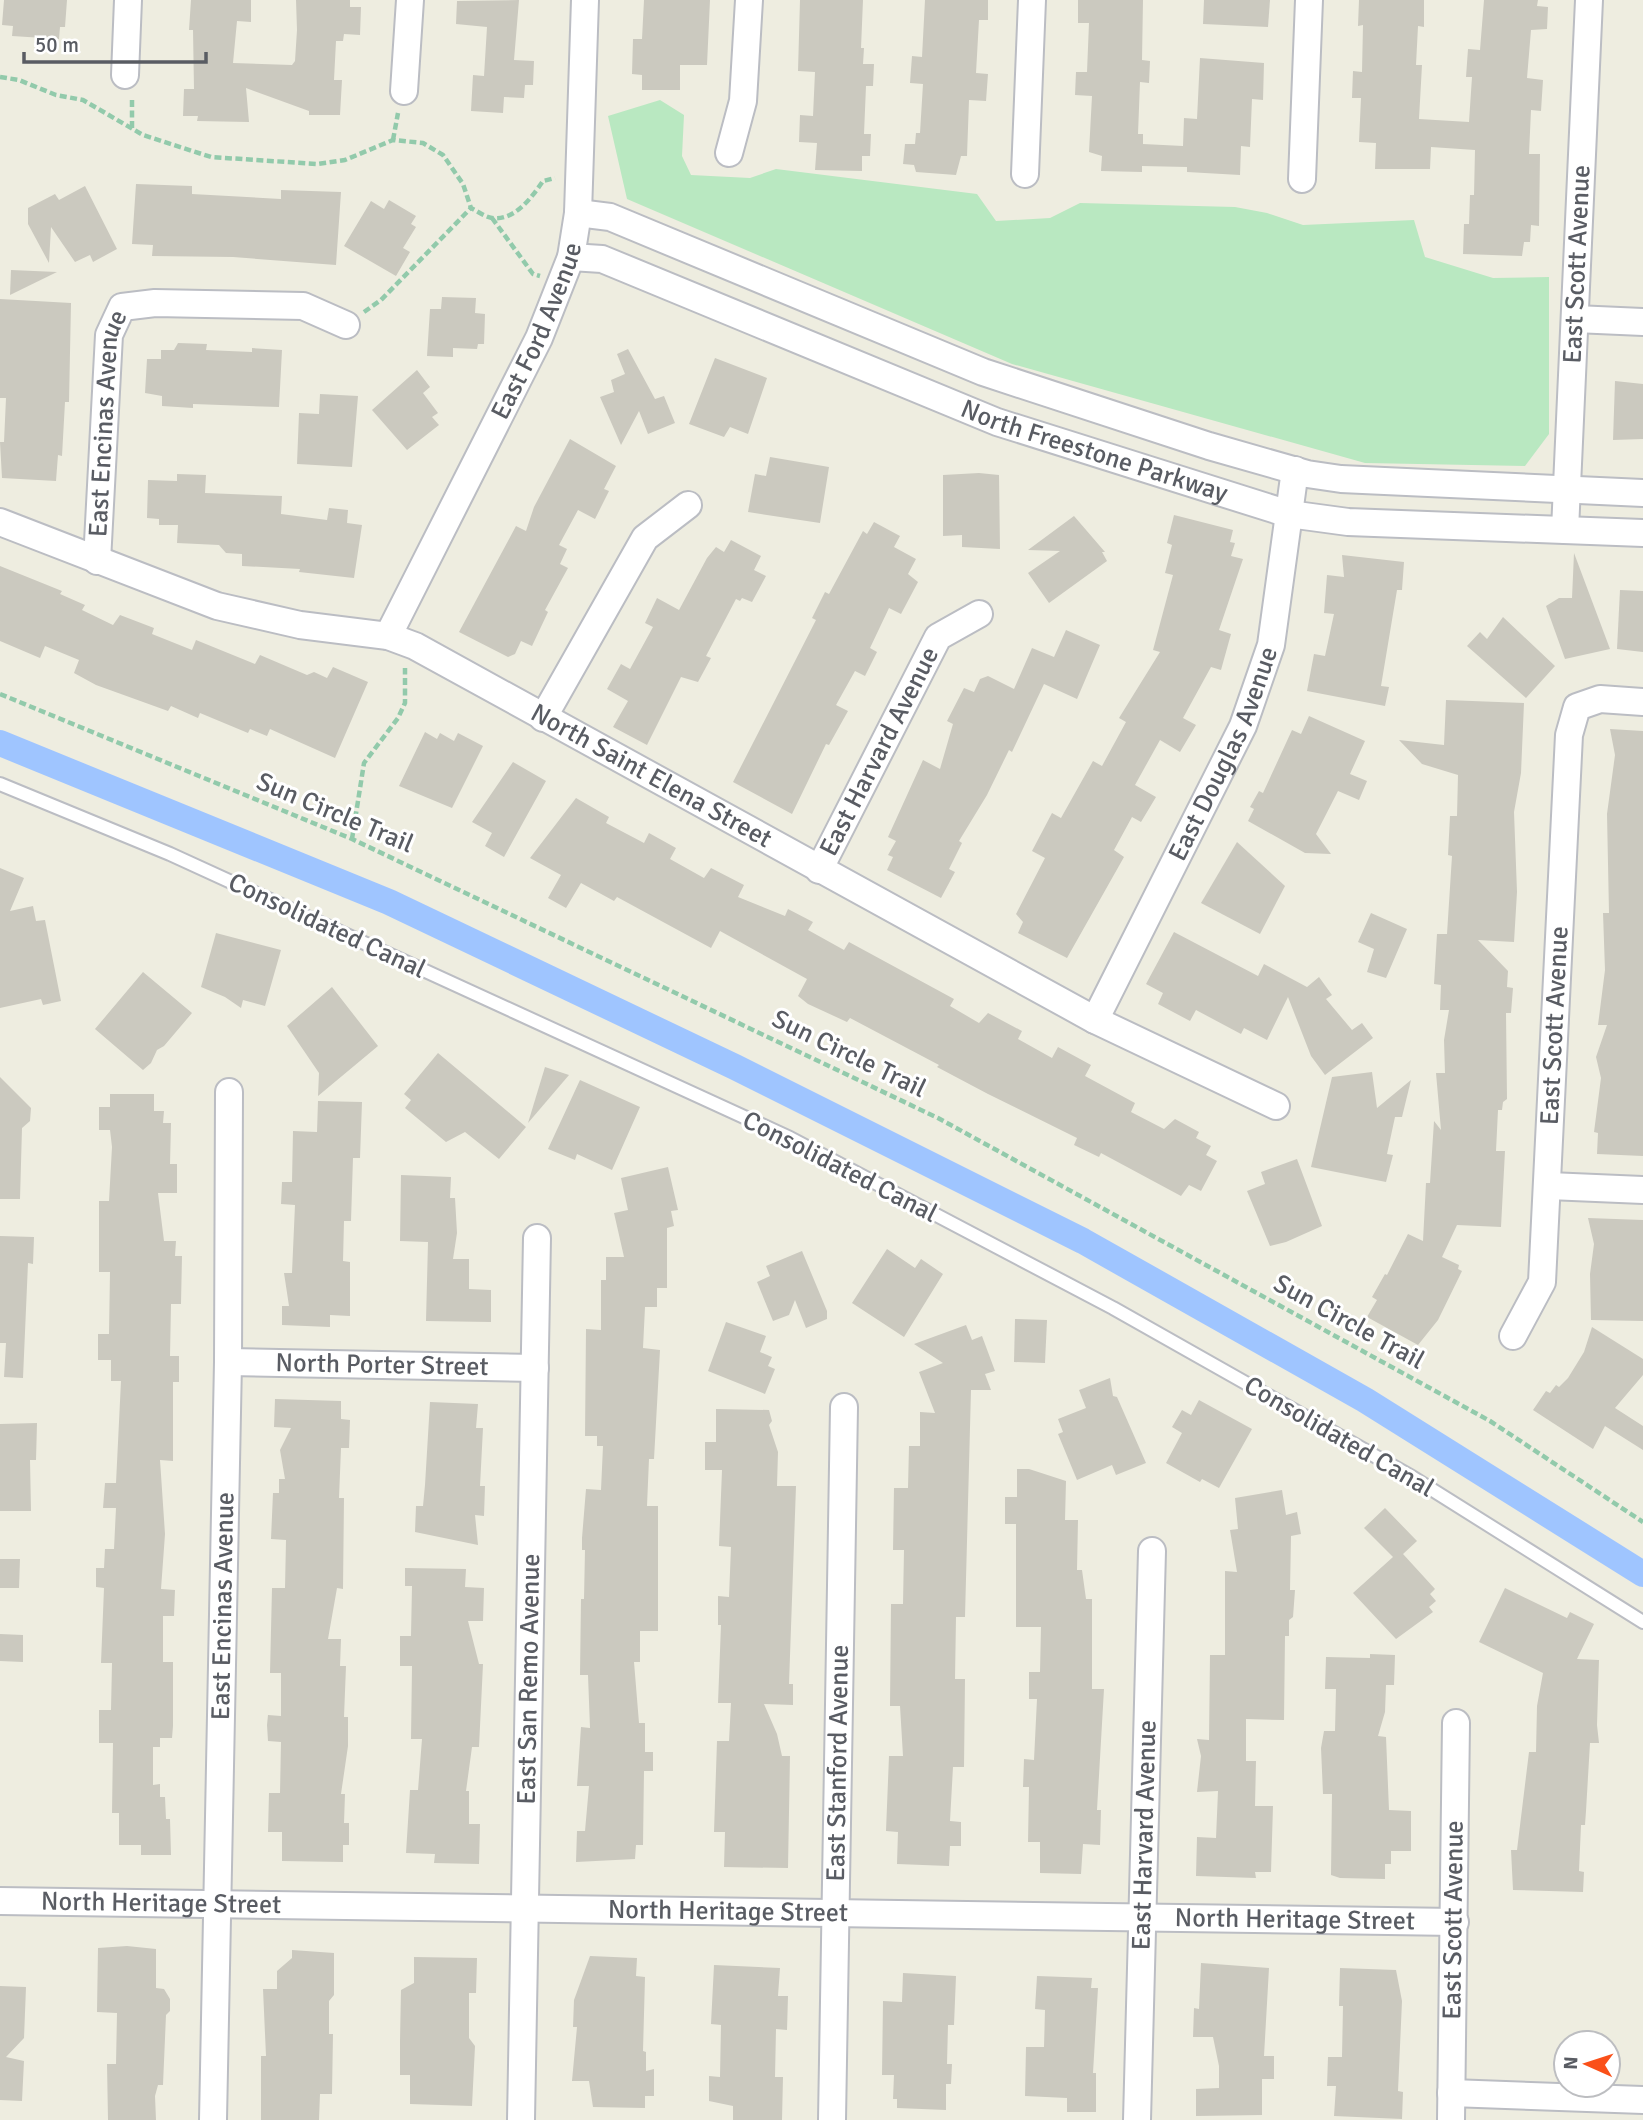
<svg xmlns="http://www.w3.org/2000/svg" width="1643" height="2120" font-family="Signika,sans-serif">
	<rect width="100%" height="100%" fill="#eeede0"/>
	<!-- green -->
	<path fill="#b9e8c1" d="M660,100L684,115L682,156L691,175L750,178L776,169L977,194L996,221L1050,218L1080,203L1235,207L1267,213L1303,225L1414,220L1425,257L1493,278L1549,277V434L1525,466L1365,463L1012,364L627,199L608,116Z"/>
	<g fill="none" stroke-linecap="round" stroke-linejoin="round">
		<!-- canal -->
		<path stroke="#9fc5ff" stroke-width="26" d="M0,743L389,902L735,1067L1083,1241L1365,1400L1643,1574"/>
	</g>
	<!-- building -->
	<g fill="#cbc9bf">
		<path d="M4,0H67L65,27H60L59,39L12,36L13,26L2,25Z"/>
		<path d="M191,0H251V22L237,21L233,63L292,65L295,61L297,30L296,0H350V7H361L360,35L344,34L343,41H336L334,80H342L340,115H309V111L246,88L249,122L197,121L198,116H183L184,89H194L193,30H189Z"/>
		<path d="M519,0L514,60L534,61L533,85H525L524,98L504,97L503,113L471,111L473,75L484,76L487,27L456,24L457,1Z"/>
		<path d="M644,0H710L707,65H680V90H642V75L632,74L633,39H642Z"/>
		<path d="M800,0H863L861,48H864L863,64H874L873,86H866L864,134H871L870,156H862V171L815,170L817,143L799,142L800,115L813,116L815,72L798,71Z"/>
		<path d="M925,0H988V20H979L976,73L988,74L986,101L969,100L967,156H961L956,175L916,172L914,165L903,164L905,144H915L916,133H920L923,84L910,83L912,56L922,57Z"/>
		<path d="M1078,0H1143L1142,60L1150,61L1149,83L1140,82L1138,134H1143V144L1183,146L1184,118L1197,119L1200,58L1264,63L1263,100L1252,99L1250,147L1241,146L1240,175L1187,172V167L1142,166V172L1101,171L1102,156L1089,152L1092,96L1075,95L1076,72H1087L1089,23H1078Z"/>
		<path d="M1204,0H1270L1268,27L1203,24Z"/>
		<path d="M1359,0H1424V27L1418,26L1416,65H1422L1419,119L1469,122L1472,77H1466L1468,49L1480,50L1484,0H1538L1537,6L1548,7L1547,29L1531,30L1527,78L1543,80L1541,111L1531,110L1529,154H1540L1539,226L1531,225L1530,242H1524L1522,256L1463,254L1464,224H1469L1470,195H1474L1475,150L1431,147L1430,169H1375L1376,143L1359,142L1361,98H1352L1353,71L1362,72L1363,25L1358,26Z"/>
		<path d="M136,184L192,186V194L281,199V190L341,192L336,265L233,257L152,256L153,245L132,244Z"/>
		<path d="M85,186L117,249L93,262L90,255L75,262L51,227L49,263L28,224V208L55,194L59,200Z"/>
		<path d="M389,200L416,216L411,224L416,227L403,248L410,252L396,276L344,246L371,201L384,209Z"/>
		<path d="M11,270L57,272L10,295Z"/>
		<path d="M442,297L476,298L475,313L485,314L484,344H478L477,349L453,348V357L427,356L430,309H441Z"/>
		<path d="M0,299L71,303L69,402H65L62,456L58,455L56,481L2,478L0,442H4L6,398H0Z"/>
		<path d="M178,343L207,344L206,350L252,352V348L282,350L279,407L193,404V408L162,406V396L145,393L147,359H161V350H174Z"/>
		<path d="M628,349L655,399L664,396L675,423L648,434L639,411L621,445L600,397L614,392L611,380L625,374L617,354Z"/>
		<path d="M715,358L767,378L748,434L730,427L724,437L689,424Z"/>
		<path d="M417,370L430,387L423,393L438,413L432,417L439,425L407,450L372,410Z"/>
		<path d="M1615,381L1643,384V439L1613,440Z"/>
		<path d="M320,394L358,396L352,467L297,464L299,413L319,414Z"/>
		<path d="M570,439L616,466L604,489L609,491L595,519L578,510L559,545L567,549L560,564L568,568L545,610L548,612L532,646L521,641L515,654L508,657L459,632L516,526L526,531L534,507Z"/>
		<path d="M770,457L829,467L820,523L748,512L755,474L766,476Z"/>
		<path d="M979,473L999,475L1000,549L962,547V535L943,536V475Z"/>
		<path d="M177,474L206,475L205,493L282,496L281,514L327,520L329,508L348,510L347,523L362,525L354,578L299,572L300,569L242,566V554L226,553L219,545L177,543L178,525H159V519L147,518L148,480L177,481Z"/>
		<path d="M1174,515L1233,530L1230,542L1235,543L1231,556L1243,559L1219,630L1231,634L1221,670L1211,667L1183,718L1196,725L1180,752L1160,740L1135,785L1156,797L1141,822L1132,817L1114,850L1124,857L1067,958L1018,933L1023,922L1016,914L1045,858L1032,851L1052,813L1061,818L1093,761L1102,766L1126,722L1119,718L1160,652L1153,650L1173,575L1165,573L1172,545L1167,543Z"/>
		<path d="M1074,516L1105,552H1102L1107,561L1049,603L1028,573L1060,551L1028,550Z"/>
		<path d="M874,522L900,536L894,547L916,559L908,574L918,582L901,614L889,608L870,648L877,652L865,676L855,671L836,705L848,711L829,745L826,744L792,814L733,782L816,620L812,618L825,592L829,594L863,531L867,534Z"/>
		<path d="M731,540L761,556L754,570L766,576L752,602L742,598L740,601L736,599L706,656L711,658L698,682L681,677L647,745L613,727L628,701L607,689L621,664L630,669L653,627L645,623L657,598L679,610L707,558L716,547L724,552Z"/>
		<path d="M1574,553L1610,649L1565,659L1546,606L1559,598H1572Z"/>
		<path d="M1342,555L1404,562L1402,590H1397L1381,686L1389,687L1385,706L1307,691L1314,654L1325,656L1334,614L1324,613L1327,575L1344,577Z"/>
		<path d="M0,566L62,591L60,594L85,605L82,610L113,625L120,615L154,628L152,634L192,650L196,640L255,664L260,655L307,675L314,672L327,678L333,667L368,682L335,758L270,729L267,736L250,729L248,733L200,713L198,718L171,706L168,711L96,685L74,673L79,660L45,646L40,658L0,641Z"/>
		<path d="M1620,590L1643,591V652L1617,649Z"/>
		<path d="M1503,617L1555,666L1526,698L1467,646L1480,632L1487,639Z"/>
		<path d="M1066,630L1100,645L1077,699L1044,684L1012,752L1009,750L987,795L959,841L962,843L949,869L955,872L941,898L887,870L893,857L888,855L896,841L888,837L923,760L940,769L953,724L947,721L964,688L974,692L980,679L988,676L1014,689L1032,648L1054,657Z"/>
		<path d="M1446,700L1524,703L1521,773L1514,812L1517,892L1514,942L1478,940L1508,971L1507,987L1513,988L1511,1013H1506L1507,1099L1503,1102L1502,1110H1498L1496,1151H1505L1501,1227L1457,1225L1442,1257L1459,1265L1458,1269L1462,1271L1438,1320L1418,1345L1367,1317L1377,1300L1372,1297L1385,1274L1387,1275L1408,1234L1423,1241L1426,1183H1430L1434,1121L1441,1130L1436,1073H1445L1444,1040L1449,1010H1440L1441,985L1434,984L1437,934H1447L1452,856L1448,855L1450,816H1457L1458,775L1422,764L1399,740L1444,745Z"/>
		<path d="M1309,716L1365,741L1350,774L1367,781L1359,800L1338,791L1316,834L1331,854L1305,853L1248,821L1254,809L1250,807L1259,791L1263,793L1292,730L1301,734Z"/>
		<path d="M1610,729L1643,731V1156L1597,1154L1598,1133L1594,1132L1601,1078L1596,1057L1607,1025H1598L1605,970L1603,913H1609L1607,814L1615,755Z"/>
		<path d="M425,732L437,739L440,733L454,741L458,733L483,746L452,808L399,786Z"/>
		<path d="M513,762L546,781L504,857L485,846L492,833L472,822Z"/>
		<path d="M576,798L609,817L606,823L644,843L649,833L676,848L670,859L704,878L711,868L744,885L738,897L785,916L788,909L813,922L808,930L844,950L849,942L954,999L950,1006L979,1023L988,1013L1022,1031L1018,1039L1052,1058L1058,1047L1091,1065L1085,1076L1135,1103L1131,1112L1164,1129L1175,1119L1199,1132L1196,1138L1211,1146L1206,1155L1217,1161L1201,1191L1189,1185L1181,1196L1101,1153L1099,1157L1074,1145L1077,1138L988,1094L937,1067L939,1065L850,1018L847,1022L808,1004L798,996L807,979L720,931L711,948L617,897L614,901L581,883L566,908L548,898L561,875L530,858Z"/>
		<path d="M1237,842L1285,886L1260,934L1201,903Z"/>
		<path d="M0,868L24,878L10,911L33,906L36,921L45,920L61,1001L43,1005L41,999L0,1008Z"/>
		<path d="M1371,913L1407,929L1386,978L1367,972L1374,949L1358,942Z"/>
		<path d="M1174,932L1258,976L1264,964L1307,987L1319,977L1332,995L1326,999L1352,1030L1362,1023L1373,1038L1325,1075L1311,1056L1288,997L1267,1040L1244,1028L1241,1034L1196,1010L1190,1021L1158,1004L1163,993L1146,984Z"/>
		<path d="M216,933L281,950L265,1006L243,1000L241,1008L225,997L201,987Z"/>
		<path d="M143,972L192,1013L164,1046L157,1050L151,1063L143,1070L95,1029Z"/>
		<path d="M332,987L378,1046L318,1096L319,1073L287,1026Z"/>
		<path d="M438,1053L526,1127L499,1159L465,1132L446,1142L405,1108L411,1100L404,1094Z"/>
		<path d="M545,1067L569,1075L528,1123Z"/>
		<path d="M1372,1072L1377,1108L1411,1080L1402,1117H1395L1387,1154L1393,1155L1386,1182L1311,1167L1332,1077Z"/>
		<path d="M0,1077L31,1108L30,1121L22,1128L20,1199H0Z"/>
		<path d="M580,1080L640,1107L612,1170L577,1154L575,1160L548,1149Z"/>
		<path d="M110,1094H154V1111H164L163,1123H171L170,1164H177V1193H158L164,1241H176L175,1256H182L181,1304H171L170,1356H179V1382H173V1461L160,1460L165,1534L161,1589L175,1590L174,1616H163V1662H173V1726L172,1738H160V1747H153V1785L160,1784V1797H165L166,1819H170L171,1855H141V1845H119V1813H112L113,1743H99V1710H111L112,1663H101L104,1588L96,1587V1568H104L105,1549H114L116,1508H103L105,1483H116L121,1381H111V1360H98V1334H109L110,1272H99V1201H109L112,1147L110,1130H99V1107H110Z"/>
		<path d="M318,1101L362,1102L360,1158H353L351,1221H344L343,1261L350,1262V1316L330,1315V1327L282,1325V1306H289L284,1273H292L295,1205L281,1204L282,1182H292L293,1131L317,1132Z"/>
		<path d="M1297,1159L1322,1226L1286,1242L1270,1246L1247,1191L1265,1184L1261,1172Z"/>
		<path d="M668,1167L678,1210L671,1211L674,1226L667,1228V1288H657V1307H645L643,1348L660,1350L654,1459H649L647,1506H658V1631H640V1662H634L639,1723H645V1752H653V1771H644L643,1845H636L635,1859L576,1862L577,1831H585L589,1786H577L581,1727L590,1728L588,1675H580L581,1599H584L585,1550H582V1538L586,1489L601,1490L603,1446H597V1436H585L586,1329L601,1330V1280H606V1257H624L614,1213L628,1210L621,1178Z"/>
		<path d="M401,1175L451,1177L450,1198H455L457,1233L453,1259H469V1289L491,1290V1322L426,1321L428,1242L400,1241Z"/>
		<path d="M1588,1218L1643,1220V1321L1591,1320L1590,1274L1594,1244Z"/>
		<path d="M0,1236L34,1237L33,1264L28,1263L23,1378L4,1377L6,1343H0Z"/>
		<path d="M887,1249L915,1268L921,1259L943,1274L904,1337L852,1303Z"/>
		<path d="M802,1251L827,1311V1319L806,1328L795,1300L789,1315L773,1321L757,1282L770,1276L766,1266Z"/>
		<path d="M1015,1319L1047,1320L1045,1363L1014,1362Z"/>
		<path d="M726,1322L766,1336L760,1352L772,1357L768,1366L775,1369L765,1394L708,1371Z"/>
		<path d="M966,1325L972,1340L982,1336L995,1371L985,1374L991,1390H971L965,1617H956L955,1679H965L964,1767H953L950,1821L961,1822V1846H950L949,1866L897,1864L898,1832L886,1831L889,1756H903L900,1706H890L891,1604H903L904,1550H893L894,1488H908L909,1446H920V1412L935,1413L919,1372L943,1363L914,1344Z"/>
		<path d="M1592,1327L1643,1359V1375L1615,1408L1643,1426V1450L1605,1426L1593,1449L1533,1410L1546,1391L1550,1393L1556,1385L1559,1387L1568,1378L1584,1352Z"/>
		<path d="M1110,1378L1113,1396L1117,1397L1146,1463L1116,1475L1112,1465L1077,1480L1058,1434L1063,1432L1058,1419L1086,1408L1079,1390Z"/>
		<path d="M275,1399L341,1401V1419L350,1420L349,1448H341L339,1498H344L343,1589L337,1588L328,1639H341L340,1666H346L344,1717H348V1746L341,1794H345L344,1823H349V1845H343V1862L282,1861V1832H268L269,1793H280L281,1742L268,1741L267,1725L268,1715L281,1716V1673H270L272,1588H285L286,1540L271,1539L273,1493H279V1479H285L280,1450L291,1428L274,1427Z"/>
		<path d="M1199,1400L1252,1429L1219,1488L1202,1479L1200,1482L1166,1463L1182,1433L1172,1427L1182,1410L1191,1415Z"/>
		<path d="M430,1402L478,1404L476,1428H483L480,1486H485L484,1516L475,1515L478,1545L415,1532L416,1506H423L425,1485Z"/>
		<path d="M716,1409L769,1410L772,1421L769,1425L778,1452L777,1486H796L789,1684H793V1705L764,1704L777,1734L782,1756H790L788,1868L724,1867L725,1832H714L717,1741H729L731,1703H718L721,1625H718V1596L729,1597L731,1547L719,1546L722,1470H705V1442H716Z"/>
		<path d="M37,1423L36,1460H30L31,1511H0V1424Z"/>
		<path d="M1017,1469H1029L1066,1481L1065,1520H1078L1077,1570H1082L1086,1599H1092V1689H1104L1097,1810H1101L1100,1845L1083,1844L1081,1874L1040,1873V1842H1028L1029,1787H1023L1024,1759L1034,1760L1037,1699H1029V1672H1040L1041,1627H1016V1524H1005V1497H1017Z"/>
		<path d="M1282,1490L1286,1515L1297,1512L1301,1534L1291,1536L1290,1590H1295L1293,1617L1289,1620V1636H1285L1284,1720L1246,1719V1761H1256L1255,1806H1273L1271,1872H1255L1256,1878L1196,1876L1197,1837L1216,1838L1218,1791L1197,1792L1201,1756L1197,1739L1209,1740L1210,1655H1225V1571L1237,1572L1230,1530L1238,1529L1235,1498Z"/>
		<path d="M1385,1508L1417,1541L1403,1554L1435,1589L1430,1594L1436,1601L1429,1607L1433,1612L1396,1639L1353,1593L1393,1557L1364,1528Z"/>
		<path d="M0,1559H20L19,1588H0Z"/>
		<path d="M405,1568L466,1569L465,1587L484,1588L483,1621H468L479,1664H483L479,1747H472L466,1791H469V1824H480L479,1864L434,1863L435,1854L406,1853L410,1790H418L422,1739H411L412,1666H400V1636H411L412,1586H405Z"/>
		<path d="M1505,1588L1567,1618L1570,1612L1594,1624L1577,1659L1599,1660L1597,1725L1599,1743H1590L1586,1811L1585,1825H1581L1579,1871L1584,1872L1583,1892L1513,1890L1511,1850H1517L1529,1752H1536L1537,1706L1543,1673L1479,1642Z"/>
		<path d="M0,1634L23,1635V1662L0,1661Z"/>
		<path d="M1370,1654L1395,1655L1394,1685H1386L1385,1712L1378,1736L1386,1737L1389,1810L1411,1811V1851H1391V1864H1385V1879L1340,1878L1331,1875L1332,1794H1323L1321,1748L1324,1731H1335L1336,1689H1325L1326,1657L1370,1658Z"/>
		<path d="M127,1946L156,1949V1988L164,1989L170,1999V2011L166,2015L163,2085H158L155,2096L156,2120H108L107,2064H116L117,2013L97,2012L98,1948Z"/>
		<path d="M292,1950L334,1953V1995L329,2001V2034H333L332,2094H320L319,2120H261V2056H266L263,1989H277V1971L292,1958Z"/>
		<path d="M590,1956L637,1958L636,1976L645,1977L643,2051L646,2052V2071L654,2069V2096H645V2108L593,2107L589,2081H572L577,2027H573L574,2000Z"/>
		<path d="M414,1957L477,1958L476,1993H469V2038L475,2046L472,2106L410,2104V2075H400V2041L401,1990L414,1983Z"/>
		<path d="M1201,1963L1269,1968L1264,2056H1274V2079H1262V2115L1196,2116V2089L1219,2088V2066L1213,2037H1193L1194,2008L1199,2009Z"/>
		<path d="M714,1965L780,1968L778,1996H788L787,2030L776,2029L775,2077H783L782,2120H733V2106L709,2101V2076L720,2077L721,2025L711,2024Z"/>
		<path d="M1340,1968L1396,1970L1402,2001L1398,2091L1403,2092L1402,2119L1334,2116L1336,2086H1327L1328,2057H1342L1343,2006H1339Z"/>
		<path d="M903,1973L956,1976L954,2025H948L947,2064H952L951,2084H946V2110L897,2108V2099H893L894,2075H882L883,2001L902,2002Z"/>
		<path d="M1037,1976L1092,1978L1091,1988H1098L1093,2073H1096V2112H1067V2098L1025,2096L1026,2047H1044L1045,2010L1035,2009Z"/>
		<path d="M0,1986L26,1987L24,2038L6,2057L24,2061L22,2101L0,2100Z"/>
	</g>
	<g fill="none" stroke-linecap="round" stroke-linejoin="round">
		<!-- lane casing -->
		<g stroke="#bbbdc3" stroke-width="16">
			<path id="lane" d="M0,784L170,854L790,1138L1113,1308L1412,1477L1643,1622"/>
		</g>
		<!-- street casing -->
		<g stroke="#bbbdc3" stroke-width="30">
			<g id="street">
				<path d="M125,75L128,0"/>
				<path d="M404,91L410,0"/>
				<path d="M729,153L743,101L749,0"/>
				<path d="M1025,174L1032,0"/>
				<path d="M1302,179L1309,0"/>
				<path d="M578,213L610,217L983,372L1209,446L1307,474L1341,479L1643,493"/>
				<path id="s1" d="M571,257L602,259L997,422L1289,514L1348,522L1643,533"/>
				<path d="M1575,319L1643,322"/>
				<path id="s2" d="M0,522L217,606L300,625L388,636L415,646L1095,1020L1276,1106"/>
				<path id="s3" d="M1565,530L1589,0"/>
				<path id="s4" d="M97,561L109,335L122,307L155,303L303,306L346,325"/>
				<path id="s5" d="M388,636L539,338L571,257L578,213L585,0"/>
				<path d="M543,718L645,538L688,505"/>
				<path id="s6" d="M819,870L938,637L979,614"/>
				<path id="s7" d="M1095,1020L1243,726L1271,645L1295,470"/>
				<path d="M1549,1186L1643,1190"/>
				<path id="s8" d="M1513,1336L1542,1282L1569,735L1577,707L1600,699L1643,702"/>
				<path id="s9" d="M228,1362L535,1368"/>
				<path id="s10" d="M0,1901L1455,1922"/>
				<path d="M1451,2093L1643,2100"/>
				<path id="s11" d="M213,2120L228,1362L229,1092"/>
				<path id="s12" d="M521,2120L537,1238"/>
				<path id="s13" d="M832,2120L844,1407"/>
				<path id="s14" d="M1137,2120L1152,1551"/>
				<path id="s15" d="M1451,2120L1456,1723"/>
			</g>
		</g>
		<!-- path -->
		<g stroke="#92caab" stroke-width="4.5" stroke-dasharray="7 3.5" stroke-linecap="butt">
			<path d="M0,77L19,80L56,95L83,100L143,135L211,157L317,164L345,160L393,140L423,143L443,155L463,184L471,208C477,211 485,217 492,218C515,221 532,197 543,181L555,178"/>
			<path d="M132,128V98"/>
			<path d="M393,140L398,113"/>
			<path d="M492,218L533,274L540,276"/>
			<path d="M364,312L381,300L471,208"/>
			<path d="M0,694L352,839L938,1118L1490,1421L1643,1522"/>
			<path d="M352,839L364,763L398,718L405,703V668"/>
		</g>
		<!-- lane -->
		<use href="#lane" stroke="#fff" stroke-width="12"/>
		<!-- street -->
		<use href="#street" stroke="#fff" stroke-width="26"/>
	</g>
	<g text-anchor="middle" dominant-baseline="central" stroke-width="6" stroke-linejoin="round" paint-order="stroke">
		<!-- street labels -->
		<g font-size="26" fill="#595c63" stroke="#fff">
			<text stroke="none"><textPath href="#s3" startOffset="266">East Scott Avenue</textPath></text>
			<text stroke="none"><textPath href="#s5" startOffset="340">East Ford Avenue</textPath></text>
			<text stroke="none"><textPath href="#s4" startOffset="138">East Encinas Avenue</textPath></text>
			<text stroke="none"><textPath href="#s1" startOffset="560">North Freestone Parkway</textPath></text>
			<text stroke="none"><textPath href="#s6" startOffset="133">East Harvard Avenue</textPath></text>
			<text stroke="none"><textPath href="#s7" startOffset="296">East Douglas Avenue</textPath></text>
			<text stroke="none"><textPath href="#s2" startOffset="705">North Saint Elena Street</textPath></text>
			<text transform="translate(335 813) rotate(23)">Sun Circle Trail</text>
			<text transform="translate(327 926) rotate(25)">Consolidated Canal</text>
			<text stroke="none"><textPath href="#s8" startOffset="318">East Scott Avenue</textPath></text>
			<text transform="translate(849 1054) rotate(26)">Sun Circle Trail</text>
			<text transform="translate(840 1167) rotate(27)">Consolidated Canal</text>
			<text transform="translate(1349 1322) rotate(29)">Sun Circle Trail</text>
			<text stroke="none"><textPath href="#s9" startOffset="154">North Porter Street</textPath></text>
			<text transform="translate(1339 1437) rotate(30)">Consolidated Canal</text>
			<text stroke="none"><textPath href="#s11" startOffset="514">East Encinas Avenue</textPath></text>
			<text stroke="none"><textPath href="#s12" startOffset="441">East San Remo Avenue</textPath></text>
			<text stroke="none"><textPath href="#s13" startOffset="357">East Stanford Avenue</textPath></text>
			<text stroke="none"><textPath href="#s14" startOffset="285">East Harvard Avenue</textPath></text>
			<text stroke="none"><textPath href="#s10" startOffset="161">North Heritage Street</textPath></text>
			<text stroke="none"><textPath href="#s10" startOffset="728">North Heritage Street</textPath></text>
			<text stroke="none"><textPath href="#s10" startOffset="1295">North Heritage Street</textPath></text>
			<text stroke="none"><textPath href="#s15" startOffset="200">East Scott Avenue</textPath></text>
		</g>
	</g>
	<!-- north arrow -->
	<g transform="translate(1587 2064) rotate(273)"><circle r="33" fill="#ffffff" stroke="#bdbec1" stroke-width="2"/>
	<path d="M0-5L12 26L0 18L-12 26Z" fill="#fa5019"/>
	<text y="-10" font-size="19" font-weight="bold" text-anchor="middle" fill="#595c63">N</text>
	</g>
	<!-- scale -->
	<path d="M24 52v10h182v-10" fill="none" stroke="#595c63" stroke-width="3.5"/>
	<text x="35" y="52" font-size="21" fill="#595c63" stroke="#ffffff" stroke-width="5" paint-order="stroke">50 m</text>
</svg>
